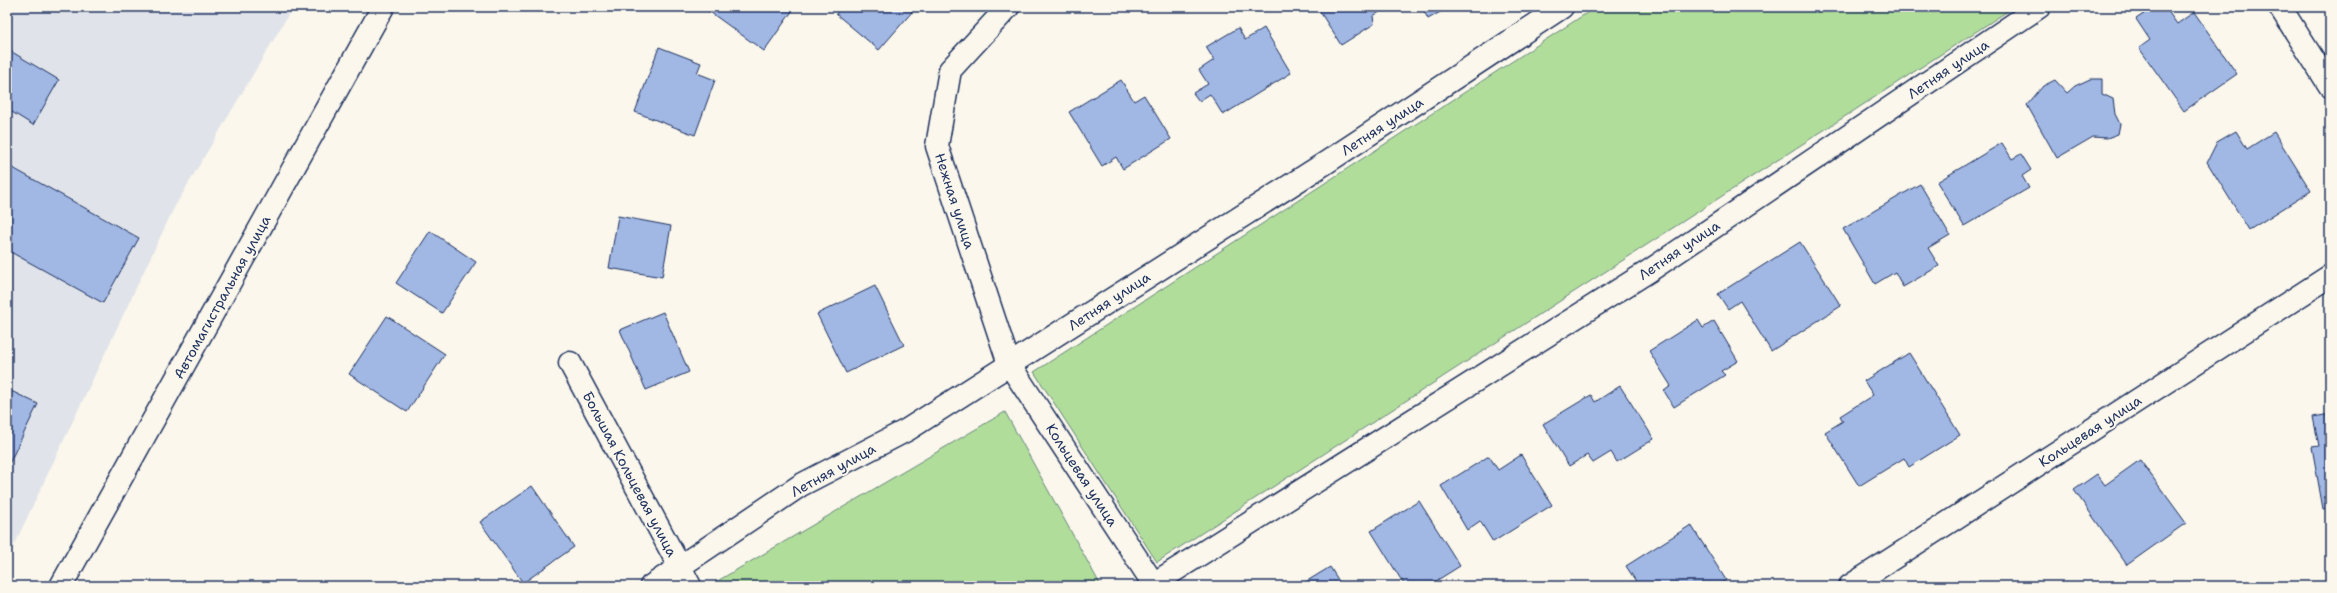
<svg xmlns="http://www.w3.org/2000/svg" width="2337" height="593" font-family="'Shantell Sans',sans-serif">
	<rect width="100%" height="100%" fill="#fbf7ec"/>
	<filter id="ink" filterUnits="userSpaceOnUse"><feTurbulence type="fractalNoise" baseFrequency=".025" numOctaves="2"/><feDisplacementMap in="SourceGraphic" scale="8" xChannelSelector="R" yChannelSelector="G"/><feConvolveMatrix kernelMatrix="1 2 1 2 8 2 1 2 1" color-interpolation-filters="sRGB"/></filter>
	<g filter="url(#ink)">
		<!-- built -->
		<path fill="#e0e4ea" d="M7,7H293L174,208L7,560Z"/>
		<!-- green -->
		<g fill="#b1dd9b" stroke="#66867c">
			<path d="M1596,7H2014L1157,562L1034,372Z"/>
			<path d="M1005,412L1101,586H709Z"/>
		</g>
		<!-- building -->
		<g fill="#a1b7e4" stroke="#1b2f5e">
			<path d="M703,7H795L764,51Z"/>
			<path d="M841,7H907L912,12L879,50L836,14Z"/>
			<path d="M1317,7H1388L1373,16L1374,24L1341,45Z"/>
			<path d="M1422,7H1449L1428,19Z"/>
			<path d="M2154,7H2165L2177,24L2194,12L2237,74L2184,111L2139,48L2150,40L2136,19Z"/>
			<path d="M1238,28L1245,40L1264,28L1291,73L1223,115L1210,94L1199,101L1193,93L1208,84L1199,70L1214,60L1206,47Z"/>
			<path d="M659,47L701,63L697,73L715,80L695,135L635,112Z"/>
			<path d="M7,49L59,80L33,125L7,109Z"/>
			<path d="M2090,79H2102V94L2113,99L2115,114L2120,124L2118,134L2107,138L2093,137L2057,158L2027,105L2043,86L2055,80L2067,93L2075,86Z"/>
			<path d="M1121,80L1134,101L1144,95L1171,139L1123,169L1116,157L1102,166L1069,112Z"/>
			<path d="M2236,131L2247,149L2274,132L2311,191L2249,230L2207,162L2217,142Z"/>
			<path d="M2002,143L2012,159L2021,154L2031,170L2022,176L2029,188L1964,226L1937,182Z"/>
			<path d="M11,167L139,238L103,303L7,250V175Z"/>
			<path d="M1920,184L1950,235L1928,248L1939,266L1903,287L1895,272L1875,284L1843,229Z"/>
			<path d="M618,216L671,226L662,277L609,268Z"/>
			<path d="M430,231L476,262L442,313L396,283Z"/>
			<path d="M1800,242L1841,306L1771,351L1740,301L1728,309L1718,294Z"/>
			<path d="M875,286L904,345L846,373L817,314Z"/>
			<path d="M663,312L689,372L646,390L620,330Z"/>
			<path d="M387,316L445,354L407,412L349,374Z"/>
			<path d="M1698,320L1703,328L1714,321L1738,361L1721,371L1725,375L1674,407L1664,391L1671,386L1649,351Z"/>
			<path d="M1909,353L1960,435L1909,467L1904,458L1859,486L1825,432L1843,421L1840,416L1873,395L1864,381Z"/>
			<path d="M1620,386L1654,439L1617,462L1611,452L1593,463L1587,455L1569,466L1543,424L1591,395L1595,402Z"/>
			<path d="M7,389L38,404L7,468Z"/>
			<path d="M2330,414V508L2323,509L2312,447L2319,446L2313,417Z"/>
			<path d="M1521,455L1552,505L1493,542L1480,521L1467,530L1441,486L1489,456L1498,470Z"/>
			<path d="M2140,460L2186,523L2127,565L2074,490L2097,474L2105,485Z"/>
			<path d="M532,486L574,547L523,583L480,522Z"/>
			<path d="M1419,501L1460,566L1428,586H1405L1371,531Z"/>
			<path d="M1691,525L1726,580L1717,586H1639L1626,566Z"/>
			<path d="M1330,567L1342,586H1299Z"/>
		</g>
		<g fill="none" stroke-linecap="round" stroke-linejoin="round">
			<!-- minor casing -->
			<g stroke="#1b2f5e" stroke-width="25">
				<g id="minor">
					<path d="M1008,7L950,70L937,146L1009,364L1155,586"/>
					<path d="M2280,7L2330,86"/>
					<path d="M570,363L690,586"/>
					<path d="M61,586L383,7"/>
					<path d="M651,586L801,485L907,430L1327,162L1562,7"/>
					<path d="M1150,586L1649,271L2039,7"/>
					<path d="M1850,586L2330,276"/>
				</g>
			</g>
			<!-- minor -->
			<use href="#minor" stroke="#fbf7ec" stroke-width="22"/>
		</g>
	</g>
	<g text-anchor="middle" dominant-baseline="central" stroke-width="4" stroke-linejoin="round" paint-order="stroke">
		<!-- street labels -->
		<g font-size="14" fill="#1b2f5e" stroke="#fbf7ec">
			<text transform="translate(1948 69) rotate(-34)">Летняя улица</text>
			<text transform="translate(1382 126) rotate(-33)">Летняя улица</text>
			<text transform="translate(955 201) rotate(72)">Нежная улица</text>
			<text transform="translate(1679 250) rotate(-34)">Летняя улица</text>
			<text transform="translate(222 297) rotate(-61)">Автомагистральная улица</text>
			<text transform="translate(1109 301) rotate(-33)">Летняя улица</text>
			<text transform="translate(2090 431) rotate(-33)">Кольцевая улица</text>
			<text transform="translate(833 470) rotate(-29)">Летняя улица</text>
			<text transform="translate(630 474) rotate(62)">Большая Кольцевая улица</text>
			<text transform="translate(1082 475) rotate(57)">Кольцевая улица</text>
		</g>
	</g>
	<!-- margin -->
	<rect width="2337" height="593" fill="none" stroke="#fbf7ec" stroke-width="24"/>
	<rect x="12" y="12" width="2313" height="569" fill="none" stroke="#1b2f5e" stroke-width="1.5" filter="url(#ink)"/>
</svg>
